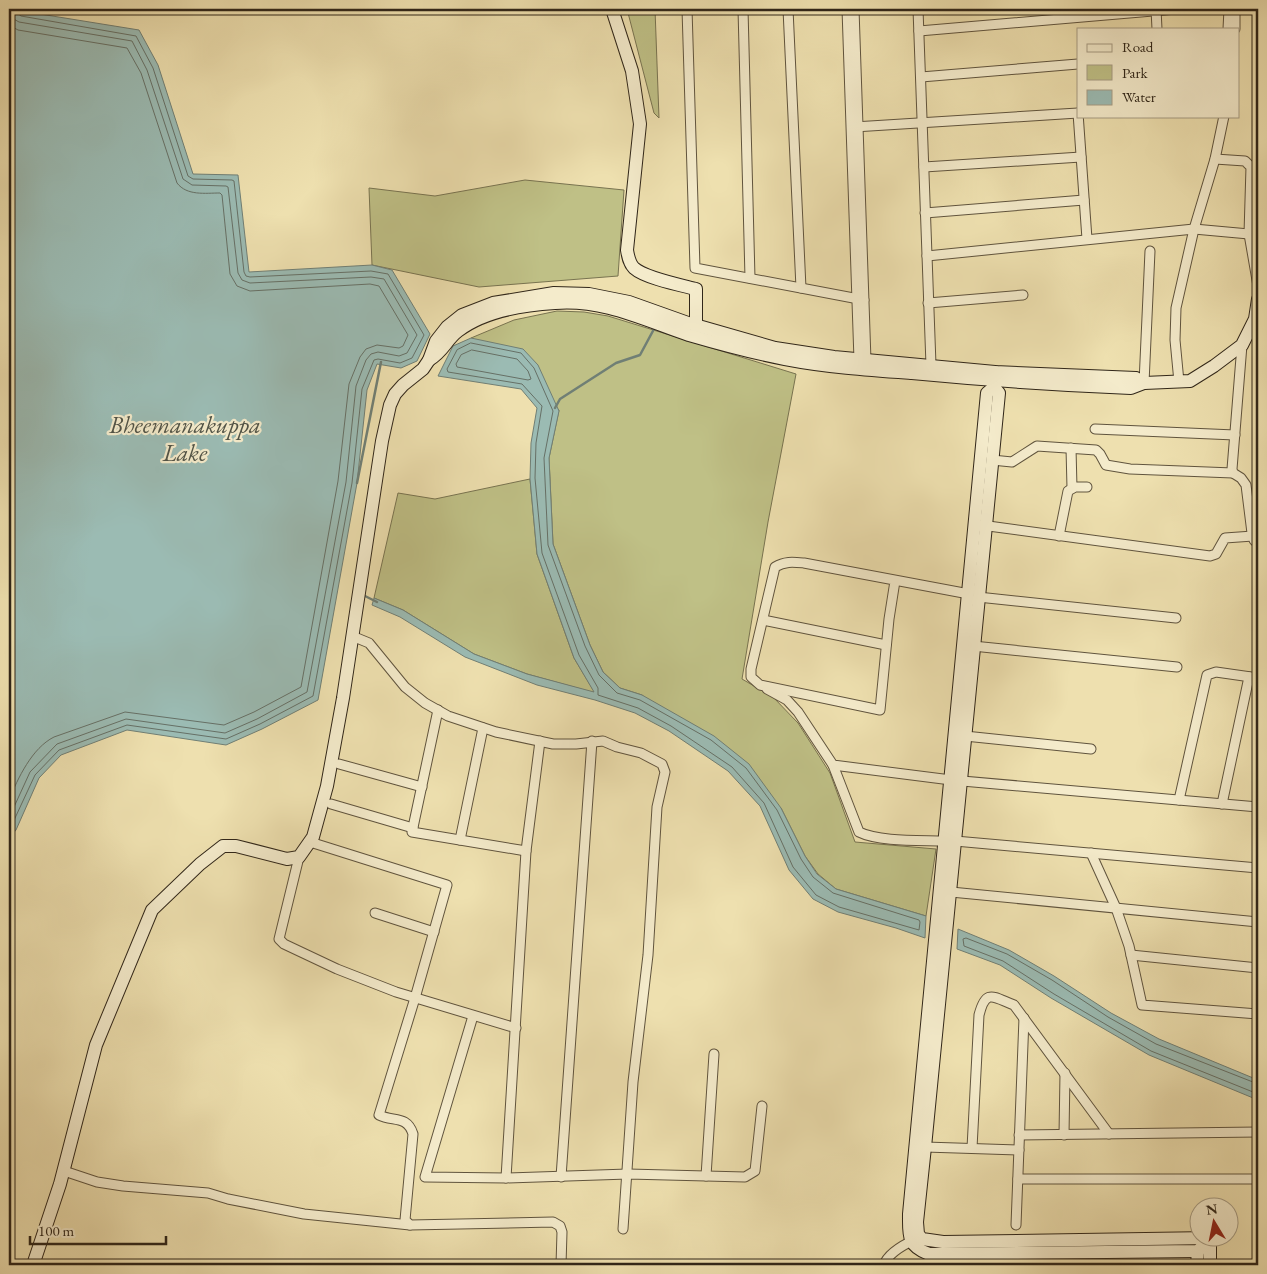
<svg xmlns="http://www.w3.org/2000/svg" width="1267" height="1274" font-family="'EB Garamond',serif">
	<rect width="100%" height="100%" fill="#eee0af"/>
	<filter id="stains"><feTurbulence type="fractalNoise" baseFrequency=".004" numOctaves="4"/><feColorMatrix values="0 0 0 0 .2 0 0 0 0 .09 0 0 0 0 .02 0 0 0 .5 -.17"/></filter>
	<radialGradient id="worn" r=".72"><stop offset=".6" stop-color="#630" stop-opacity="0"/><stop offset="1" stop-color="#630" stop-opacity=".3"/></radialGradient>
	<!-- green -->
	<g fill="#bfc086" stroke="#787350">
		<path d="M627,9H655L659,118L654,113Z"/>
		<path d="M525,180L624,190L618,276L479,287L372,265L369,188L435,196Z"/>
		<path d="M557,311L584,312L608,316L796,374L768,522L742,679L773,697L798,723L830,773L855,842L936,849L926,916L836,889L818,874L805,856L781,808L642,695L620,688L603,672L590,645L553,544L549,458L559,410L471,338L514,320Z"/>
		<path d="M530,479L537,554L574,658L595,693L527,674L474,654L403,610L374,598L398,493L435,499Z"/>
	</g>
	<!-- water -->
	<g fill="#9bbbb3" stroke="#707f75">
		<path d="M9,9L139,30L158,65L193,174L238,175L249,272L372,265L392,270L430,334L417,361L401,368L377,364L367,390L357,483L318,700L262,729L226,745L127,730L61,755L39,778L16,830L9,838Z"/>
		<path d="M471,338L523,349L538,365L559,411L549,458L553,544L590,645L603,672L620,688L642,695L714,736L749,764L781,808L805,856L817,874L836,889L926,916L925,938L896,928L838,912L813,899L789,870L760,806L728,771L669,731L635,713L595,700L537,685L465,657L400,617L372,605L374,598L403,610L474,654L527,674L594,692L574,658L537,554L530,479L531,443L537,408L521,389L438,376L453,346Z"/>
		<path d="M958,929L1009,950L1054,976L1111,1013L1159,1039L1258,1080V1100L1149,1055L1051,998L1000,965L957,949Z"/>
	</g>
	<g fill="none" stroke-linecap="round" stroke-linejoin="round">
		<!-- shore -->
		<g stroke="#667066" stroke-width="1">
			<path d="M9,25L18,30L127,48L141,73L177,183C187,196 205,193 220,193L222,195L230,274L237,286L250,291L370,284L379,286L408,335L403,346L399,348L377,345L366,349L360,357L349,384L338,481L301,687L254,712L224,725L125,712L54,737C32,748 18,778 9,800"/>
			<path d="M471,343L521,353L534,368L553,411L544,458L548,545L585,646L599,675L617,693L640,700L711,740L746,768L777,810L801,859L813,877L833,893L919,920L920,922L919,930L839,907L816,895L793,867L764,803L732,767L671,726L638,708L598,695V688L579,655L542,553L535,478L536,443L542,406L522,384L448,372L447,369L457,350Z"/>
			<path d="M472,350L517,359L528,371L531,379L528,380L457,367L456,364L461,355Z"/>
			<path d="M9,818L30,772L57,744L126,719L225,733L257,719L307,692L346,482L356,386L366,360L371,354L378,352L399,356L407,353L417,335L384,279L371,277L250,283L242,280L238,273L228,187L226,186L192,185L183,179L147,70L132,41L19,22L12,18L10,9"/>
			<path d="M9,831L35,775L59,750L127,725L226,739L260,724L313,696L352,483L362,389L374,360L378,359L400,363L412,358L424,335L388,274L371,271L250,277L246,276L244,272L234,181L232,180L193,179L188,176L153,68L136,36L21,16L17,13L16,9"/>
			<path d="M1258,1084L1156,1044L1108,1017L1052,980L1007,954L966,938L963,939L964,946L1003,961L1054,994L1151,1051L1258,1094"/>
		</g>
		<!-- stream -->
		<g stroke="#707f75" stroke-width="2.5">
			<path d="M555,408L560,399L616,363L640,355L654,329"/>
			<path d="M357,483L381,362"/>
			<path d="M365,596L377,602"/>
		</g>
		<!-- street casing -->
		<g stroke="#60543e" stroke-width="11">
			<g id="street">
				<path d="M687,9L695,268L864,300"/>
				<path d="M743,9L750,278"/>
				<path d="M788,9L801,288"/>
				<path d="M847,9L859,360"/>
				<path d="M854,9L866,361"/>
				<path d="M918,9L931,365"/>
				<path d="M1156,9L1157,29"/>
				<path d="M1228,29L1229,9"/>
				<path d="M1235,29V9"/>
				<path d="M919,31L1176,9"/>
				<path d="M921,77L1078,64"/>
				<path d="M1078,113L1087,239"/>
				<path d="M854,127L1078,113"/>
				<path d="M1215,159L1245,161L1251,167L1249,234L1258,286"/>
				<path d="M924,167L1081,157"/>
				<path d="M925,213L1084,200"/>
				<path d="M927,256L1194,229L1249,234"/>
				<path d="M928,303L1023,295"/>
				<path d="M1242,345L1232,469L1233,473L1241,478L1246,485L1252,533L1254,540L1258,544"/>
				<path d="M1179,382L1175,340L1176,308L1194,229L1215,159L1224,116"/>
				<path d="M1144,383L1150,251"/>
				<path d="M1095,429L1235,435"/>
				<path d="M1071,448L1072,488"/>
				<path d="M992,460L1012,462L1037,446L1096,450L1100,454L1106,465L1130,469L1233,473"/>
				<path d="M981,525L1210,556L1216,554L1225,538L1253,536"/>
				<path d="M1059,536L1068,491L1075,487H1087"/>
				<path d="M895,581L889,619L880,710L760,685L751,677V669L775,567C785,561 793,562 804,563L969,594"/>
				<path d="M978,597L1176,618"/>
				<path d="M763,620L886,645"/>
				<path d="M352,636L369,643L405,687L425,703L448,716L496,732L553,744H576L603,741L617,747L641,753L662,764L665,772L657,807L648,955L633,1082L623,1229"/>
				<path d="M973,646L1177,667"/>
				<path d="M767,689L787,700L798,712L833,765L951,780L1258,807"/>
				<path d="M438,710L412,832L526,851"/>
				<path d="M965,736L1091,749"/>
				<path d="M339,764L422,787"/>
				<path d="M833,765L859,832C879,842 921,840 945,841"/>
				<path d="M1179,800L1207,675L1216,672L1258,678"/>
				<path d="M331,804L413,828"/>
				<path d="M1222,804L1249,677"/>
				<path d="M460,840L483,728"/>
				<path d="M955,841L1258,868"/>
				<path d="M310,842L447,885L415,998L379,1115C393,1122 407,1115 413,1134L405,1220L410,1225L553,1222L560,1226L562,1232L561,1265"/>
				<path d="M1091,853L1116,908L1129,946L1142,1005L1258,1014"/>
				<path d="M299,857L279,939L284,944L337,969L396,992L516,1028"/>
				<path d="M951,892L1258,922"/>
				<path d="M375,913L434,932"/>
				<path d="M1131,955L1258,968"/>
				<path d="M473,1016L425,1177L506,1178L628,1174L745,1177L755,1171L762,1106"/>
				<path d="M1019,1135L1258,1132"/>
				<path d="M1064,1135L1065,1073"/>
				<path d="M925,1147L1019,1150"/>
				<path d="M972,1148L979,1015C986,988 993,997 1014,1005L1109,1134"/>
				<path d="M64,1171L97,1182L123,1186L208,1193L228,1199L304,1214L410,1225"/>
				<path d="M706,1176L714,1054"/>
				<path d="M561,1177L592,741"/>
				<path d="M506,1178L526,851L540,741"/>
				<path d="M1018,1179H1258"/>
				<path d="M1016,1225L1024,1018"/>
				<path d="M884,1265C888,1253 905,1244 916,1239"/>
				<path d="M937,1265L938,1253"/>
			</g>
		</g>
		<!-- secondary casing -->
		<g stroke="#302619" stroke-width="14">
			<g id="secondary">
				<path d="M612,9L632,71L640,124L627,250C628,256 629,263 634,268C645,278 680,285 696,289V326"/>
				<path d="M429,360C444,351 446,340 458,331C484,311 523,305 555,303C604,299 644,320 689,335C720,344 753,353 785,359C826,367 870,370 912,373C985,380 1058,385 1131,388L1144,383L1190,381L1214,366L1242,345L1255,319L1258,299"/>
				<path d="M995,372L994,387L987,393L909,1214C909,1235 907,1246 929,1254L1198,1251L1210,1238"/>
				<path d="M994,387L999,393L925,1147L917,1222L918,1234L922,1239L943,1242L1210,1238"/>
				<path d="M33,1265L60,1184L96,1045L152,910L200,864L223,846H236L287,859L299,857L313,837L327,786L343,698L382,441L390,405L395,394L403,385L423,369L429,360L436,341L447,327L462,315L493,303L554,293L589,294L629,302L688,323L775,348L834,357L995,372L1136,378L1144,383"/>
				<path d="M1197,1265L1198,1251"/>
				<path d="M1210,1265V1238"/>
			</g>
		</g>
		<!-- street -->
		<use href="#street" stroke="#f4ebcb" stroke-width="9"/>
		<!-- secondary -->
		<use href="#secondary" stroke="#f4ebcb" stroke-width="12"/>
	</g>
	<g text-anchor="middle" dominant-baseline="central" stroke-width="4.5" stroke-linejoin="round" paint-order="stroke">
		<!-- water labels -->
		<g font-size="24" font-style="italic" fill="#505347" stroke="#f4ebcb">
			<text x="185" y="424">Bheemanakuppa<tspan x="185" dy="28">Lake</tspan></text>
		</g>
	</g>
	<!-- margin -->
	<rect width="1267" height="1274" fill="none" stroke="#eee0af" stroke-width="30"/>
	<rect x="10" y="10" width="1247" height="1254" fill="none" stroke="#302619" stroke-width="2.5"/>
	<rect x="15" y="15" width="1237" height="1244" fill="none" stroke="#302619"/>
	<!-- legend -->
	<rect x="1077" y="28" width="162" height="90" fill="#f4ebcb" stroke="#a69c84"/>
	<rect x="1087" y="44" width="25" height="8" fill="#f4ebcb" stroke="#a69c84"/>
	<text x="1122" y="52" font-size="15" fill="#302619">Road</text>
	<rect x="1087" y="65" width="25" height="15" fill="#bfc086" stroke="#a69c84"/>
	<text x="1122" y="78" font-size="15" fill="#302619">Park</text>
	<rect x="1087" y="90" width="25" height="15" fill="#9bbbb3" stroke="#a69c84"/>
	<text x="1122" y="102" font-size="15" fill="#302619">Water</text>
	<!-- north arrow -->
	<g transform="translate(1214 1222) rotate(350)"><circle r="24" fill="#f4ebcb" stroke="#a69c84"/>
	<path d="M0-4L9 19L0 12L-9 19Z" fill="#8f2418"/>
	<text y="-8" font-size="14" font-weight="bold" text-anchor="middle" fill="#302619">N</text>
	</g>
	<!-- scale -->
	<path d="M30 1236v8h136v-8" fill="none" stroke="#302619" stroke-width="2.5"/>
	<text x="38" y="1236" font-size="15" fill="#302619" stroke="#f4ebcb" stroke-width="4" paint-order="stroke">100 m</text>
	<rect width="100%" height="100%" filter="url(#stains)"/>
	<rect width="100%" height="100%" fill="url(#worn)"/>
</svg>
